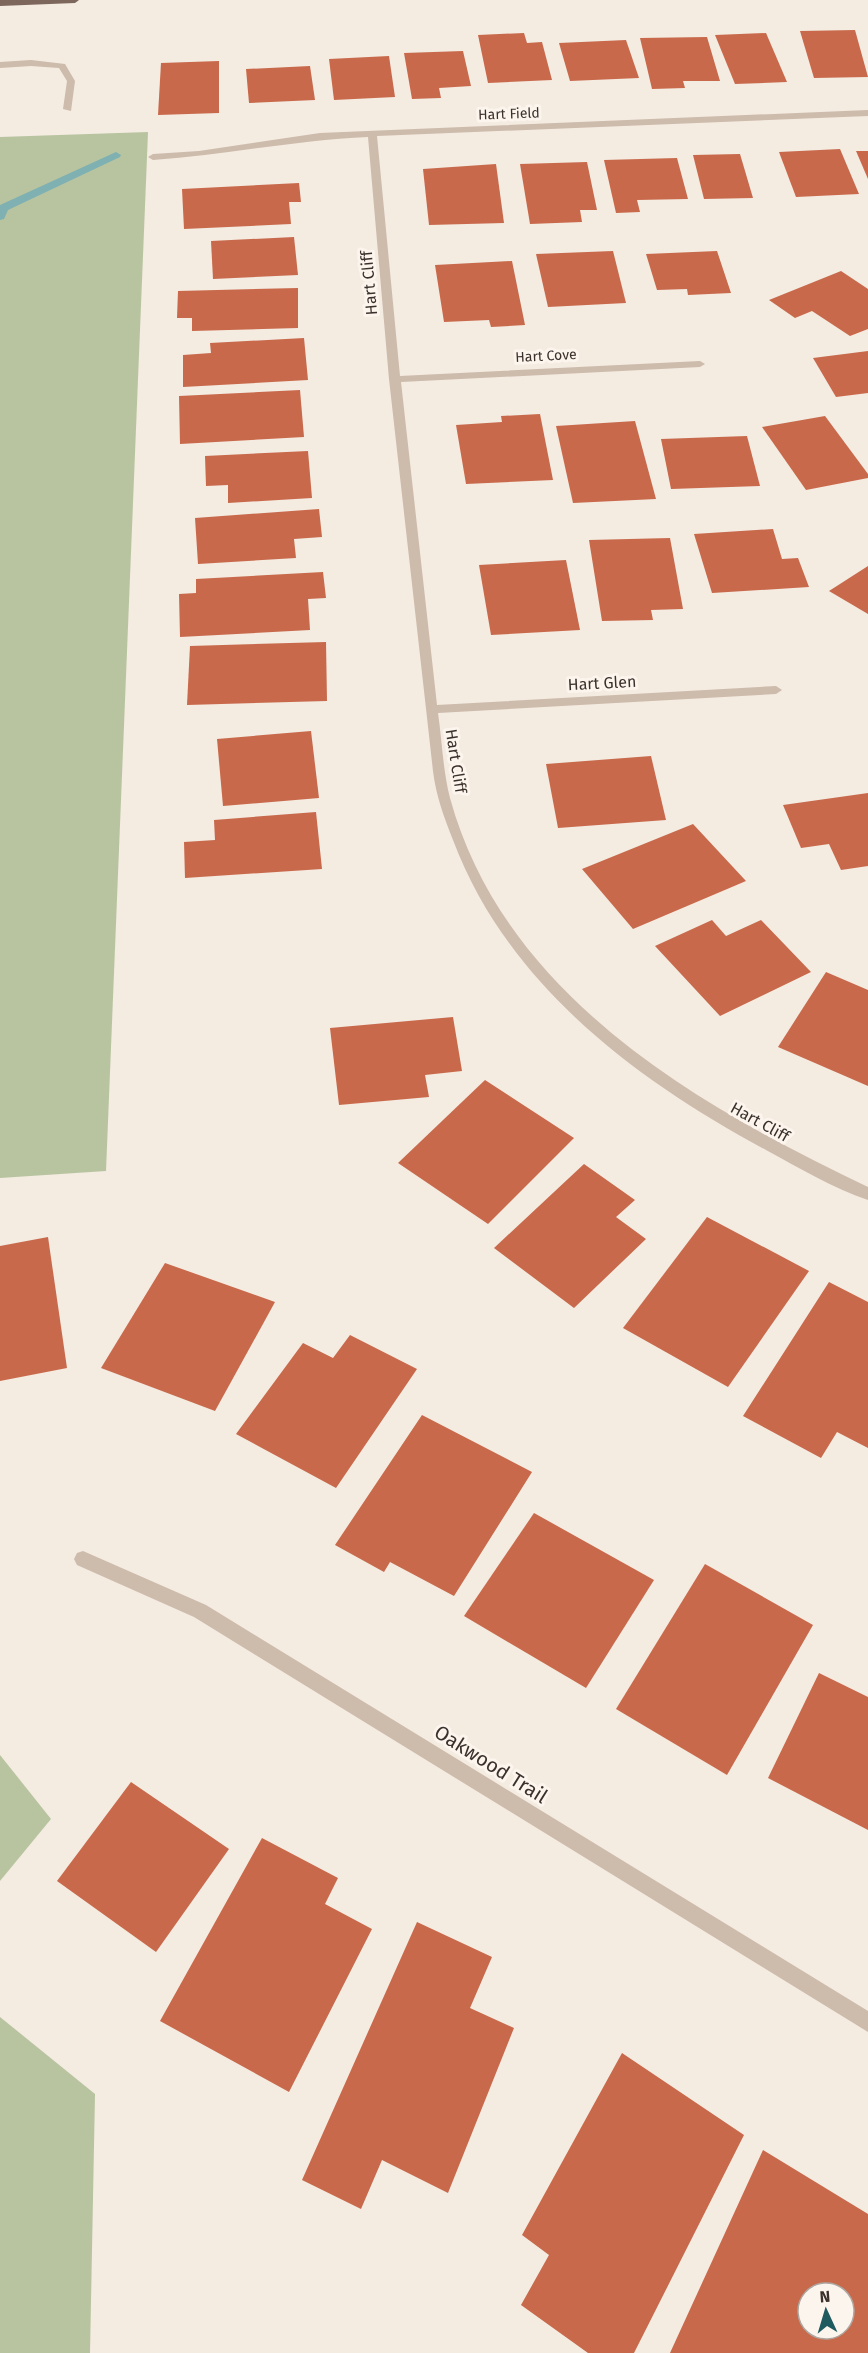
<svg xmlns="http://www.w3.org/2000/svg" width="868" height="2353" font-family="'Fira Sans',sans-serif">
	<rect width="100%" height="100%" fill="#f4ebe1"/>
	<!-- green -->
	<g fill="#b8c4a0">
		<path d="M148,132L106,1171L0,1178V137Z"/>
		<path d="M0,1755L51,1819L0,1881Z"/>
		<path d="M0,2017L95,2094L90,2353H0Z"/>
	</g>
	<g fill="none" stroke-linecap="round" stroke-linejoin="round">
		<!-- stream -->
		<path fill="#7fb0b2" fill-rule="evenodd" d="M116,152L121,155L120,157L8,210L4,219L0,220V205Z"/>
	</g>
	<!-- building -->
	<g fill="#c8694b" fill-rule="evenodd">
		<path d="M855,30L868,77L814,78L800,31Z"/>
		<path d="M524,33L527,43L542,42L552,80L488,83L478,35Z"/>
		<path d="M766,33L787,82L735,84L715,35Z"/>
		<path d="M707,37L720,81H683L685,88L652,89L640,38Z"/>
		<path d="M626,40L639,78L570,81L559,43Z"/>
		<path d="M463,51L471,86L439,88L441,98L412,99L404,53Z"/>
		<path d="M389,56L395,97L334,100L329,59Z"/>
		<path d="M219,61V113L158,115L161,63Z"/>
		<path d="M310,66L315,100L249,103L246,69Z"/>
		<path d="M840,149L859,194L796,197L779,152Z"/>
		<path d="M856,151H868V179Z"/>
		<path d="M740,154L753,198L704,199L693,155Z"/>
		<path d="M677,158L688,199L637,200L640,212L616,213L604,160Z"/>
		<path d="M587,162L597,210H580L582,222L530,224L520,164Z"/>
		<path d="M496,164L504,223L429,225L423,169Z"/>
		<path d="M299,183L301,202H289L291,224L184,229L182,189Z"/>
		<path d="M294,237L298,275L213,279L211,241Z"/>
		<path d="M613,251L626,303L548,307L536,254Z"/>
		<path d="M717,251L731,293L688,295L687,289L657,290L646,254Z"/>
		<path d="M512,261L525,325L491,327L489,320L444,322L435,265Z"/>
		<path d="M841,271L868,289V329L850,336L812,311L795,318L769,300Z"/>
		<path d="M298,288V328L192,331V318H177L178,291Z"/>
		<path d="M304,338L308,380L183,387V355L211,353L210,343Z"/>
		<path d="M868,351V393L836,397L813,358Z"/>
		<path d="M300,390L304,437L180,444L179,396Z"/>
		<path d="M540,414L553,480L466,484L456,425L502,422L501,416Z"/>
		<path d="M825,416L868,474V478L806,490L762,427Z"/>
		<path d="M635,421L656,499L573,503L556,426Z"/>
		<path d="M747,436L760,486L671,489L661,439Z"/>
		<path d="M308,451L312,498L228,503V485L206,486L205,456Z"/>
		<path d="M319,509L322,537L294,539L296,558L198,564L195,518Z"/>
		<path d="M773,529L782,559L798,558L809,587L712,593L694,534Z"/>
		<path d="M670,538L683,609L651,610L653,620L602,621L589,540Z"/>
		<path d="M566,560L580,630L491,635L479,565Z"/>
		<path d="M868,566V614L829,591Z"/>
		<path d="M323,572L326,598L308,599L310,630L180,637L179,594L196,593V579Z"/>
		<path d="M326,642L327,701L187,705L190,646Z"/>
		<path d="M311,731L319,798L223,806L217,739Z"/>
		<path d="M651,756L666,820L558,828L546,764Z"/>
		<path d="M868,793V866L841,870L829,844L801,848L783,805Z"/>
		<path d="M316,812L322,869L185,878L184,842L215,840L214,820Z"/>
		<path d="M693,824L746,881L633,929L582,869Z"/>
		<path d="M712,920L726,936L761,920L811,972L720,1016L655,946Z"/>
		<path d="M826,972L868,990V1086L778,1047Z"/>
		<path d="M453,1017L462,1071L425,1075L429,1097L339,1105L330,1028Z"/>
		<path d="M485,1080L574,1138L488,1224L398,1163Z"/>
		<path d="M584,1164L635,1200L616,1217L646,1239L574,1308L494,1248Z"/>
		<path d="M707,1217L809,1271L728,1387L623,1328Z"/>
		<path d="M48,1237L67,1368L0,1381V1246Z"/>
		<path d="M165,1263L275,1302L215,1411L101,1368Z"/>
		<path d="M829,1282L868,1302V1448L837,1432L821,1458L743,1416Z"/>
		<path d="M350,1335L417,1369L336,1488L236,1434L303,1343L333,1358Z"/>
		<path d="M422,1415L532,1472L454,1596L390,1562L384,1572L335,1545Z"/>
		<path d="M534,1513L654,1580L586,1688L464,1616Z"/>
		<path d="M705,1564L813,1625L727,1775L616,1709Z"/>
		<path d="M819,1673L868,1697V1830L768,1778Z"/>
		<path d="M131,1782L229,1849L156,1952L57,1881Z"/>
		<path d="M262,1838L338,1878L325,1904L372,1929L289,2092L160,2021Z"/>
		<path d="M417,1922L492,1957L470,2008L514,2028L448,2193L382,2160L361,2209L302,2180Z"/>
		<path d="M622,2053L744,2135L634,2353H588L521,2305L549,2255L522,2235Z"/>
		<path d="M763,2150L868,2214V2353H670ZM808,2293H844V2329H808Z"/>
	</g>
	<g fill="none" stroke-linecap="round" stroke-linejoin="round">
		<!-- minor -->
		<g fill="#cdbbac" fill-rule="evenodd">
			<path d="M31,60L65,64L75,81L71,111L63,109L67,81L59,68L31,66L0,68V62Z"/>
			<path d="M868,110V116L377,136L400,376L700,361L705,364L700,367L401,382L437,705L776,686L782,690L776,694L438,713C442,741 443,771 450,798C504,995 696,1105 868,1187V1200C833,1188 799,1168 766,1150C636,1080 507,984 453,840C444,817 436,796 433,771L389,379L368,137C296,140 225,155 153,160L148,157L153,154L199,151L320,133Z"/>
			<path d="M83,1551L206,1605L868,2011V2032L194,1617L77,1565L74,1559L77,1553Z"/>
		</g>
		<!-- major -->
		<path fill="#7d675c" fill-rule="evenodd" d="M0,0H79L75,3L0,6Z"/>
	</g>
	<g text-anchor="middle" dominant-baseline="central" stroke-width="6" stroke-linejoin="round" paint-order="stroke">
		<!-- far-street labels -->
		<g font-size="14" fill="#3b302b" stroke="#fbf5ee">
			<text transform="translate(509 114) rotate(-2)">Hart Field</text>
			<text transform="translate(546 356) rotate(-3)">Hart Cove</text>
		</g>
		<!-- street labels -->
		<g font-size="16" fill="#3b302b" stroke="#fbf5ee">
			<text transform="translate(369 283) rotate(-95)">Hart Cliff</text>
			<text transform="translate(602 683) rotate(-3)">Hart Glen</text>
			<text transform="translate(456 761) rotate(81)">Hart Cliff</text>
			<text transform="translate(760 1122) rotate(29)">Hart Cliff</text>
		</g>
		<!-- near-street labels -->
		<g font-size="20" fill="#3b302b" stroke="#fbf5ee">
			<text transform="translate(491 1764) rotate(32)">Oakwood Trail</text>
		</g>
	</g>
	<!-- north arrow -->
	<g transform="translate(826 2311) rotate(356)"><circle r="28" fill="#fbf5ee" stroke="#aea6a0" stroke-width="1.5"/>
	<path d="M0-4.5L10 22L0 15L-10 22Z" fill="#1f5a5e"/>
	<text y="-9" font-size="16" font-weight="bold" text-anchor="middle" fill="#3b302b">N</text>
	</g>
</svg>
